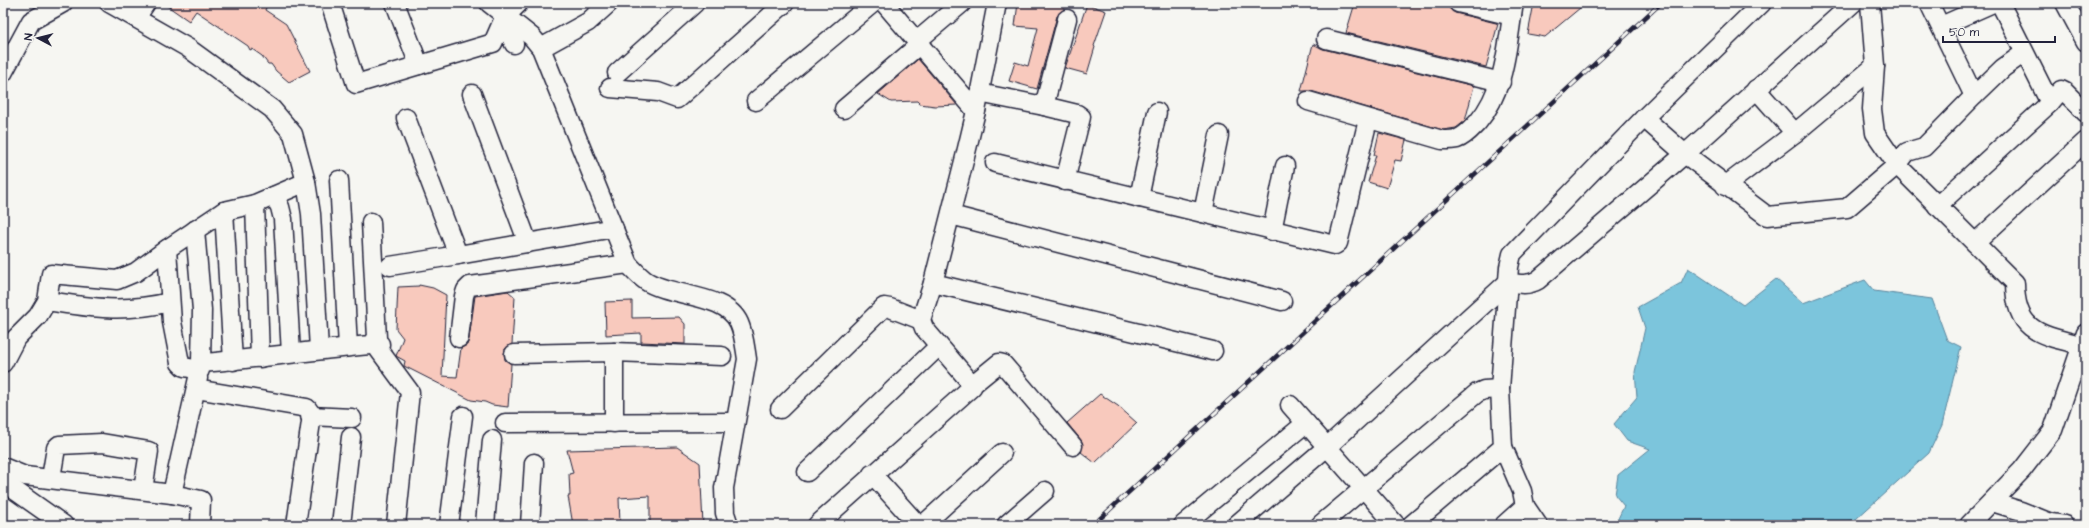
<svg xmlns="http://www.w3.org/2000/svg" width="2089" height="528" font-family="'Architects Daughter',sans-serif">
	<rect width="100%" height="100%" fill="#f6f6f2"/>
	<filter id="ink" filterUnits="userSpaceOnUse"><feTurbulence type="fractalNoise" baseFrequency=".025" numOctaves="2"/><feDisplacementMap in="SourceGraphic" scale="8" xChannelSelector="R" yChannelSelector="G"/><feConvolveMatrix kernelMatrix="1 2 1 2 8 2 1 2 1" color-interpolation-filters="sRGB"/></filter>
	<g filter="url(#ink)">
		<!-- water -->
		<path fill="#7cc5dc" stroke="#58849c" d="M1688,268L1743,305L1776,279L1803,303L1865,280L1874,291L1932,299L1947,340L1961,347L1942,425L1929,453L1856,519L1833,525H1615L1624,506L1615,495L1618,475L1650,449L1627,441L1614,424L1637,397L1635,372L1645,328L1638,307L1681,283Z"/>
		<!-- building -->
		<g fill="#f8c9bd" stroke="#22223b">
			<path d="M163,3H268L265,10L286,24L310,71L289,82L276,71L271,64H268L262,56L252,49L250,50L248,46L196,11L189,21Z"/>
			<path d="M1018,3H1065L1064,9L1057,16L1037,89L1009,81L1015,62L1028,66L1038,28L1015,26Z"/>
			<path d="M1355,3H1448L1451,10L1455,13L1496,23L1498,24L1486,67L1346,33Z"/>
			<path d="M1534,3H1586L1545,37L1528,34Z"/>
			<path d="M1087,4L1106,11L1094,46L1095,47L1087,74L1065,68Z"/>
			<path d="M1313,44L1323,49L1474,86L1465,121L1456,128L1443,130L1311,91H1301Z"/>
			<path d="M918,59L957,105L935,106L920,104L917,101L891,102L878,94Z"/>
			<path d="M1379,133L1406,140L1401,161L1395,160L1387,188L1368,182L1376,155H1374Z"/>
			<path d="M419,285L433,288L446,295L442,376L457,377L461,348L467,345L469,339L475,296L508,291L515,297L512,344L505,349L504,354L505,360L511,364L508,407L492,405L485,402L471,400L404,366L405,361L396,356L403,338L396,329L398,287L419,286Z"/>
			<path d="M632,301V318L679,317L685,324V344L641,342V333L606,335L605,302Z"/>
			<path d="M1100,394L1118,406L1137,423L1095,463L1081,452L1083,444L1081,440L1067,423Z"/>
			<path d="M677,447L700,463L703,525H650V496L619,498L620,525H573L568,496H570L569,474L573,473L567,450Z"/>
		</g>
		<g fill="none" stroke-linecap="round" stroke-linejoin="round">
			<!-- minor casing -->
			<g stroke="#22223b" stroke-width="21">
				<g id="minor">
					<path d="M109,3L188,48L272,109L293,134L306,182L311,214L319,349"/>
					<path d="M330,3L356,84L493,43L504,18L514,44"/>
					<path d="M395,3L419,65"/>
					<path d="M489,3L532,37L541,48L628,264C634,270 639,276 646,281C670,297 726,293 739,323C744,334 745,347 747,359L724,488L725,513L729,525"/>
					<path d="M884,3L976,111"/>
					<path d="M1458,3L1512,16"/>
					<path d="M1870,3L1875,66L1872,109L1875,133L1897,165L2015,283C2015,332 2041,335 2081,345"/>
					<path d="M1929,3L1974,96"/>
					<path d="M2000,3L2050,103"/>
					<path d="M2065,3L2086,42"/>
					<path d="M506,16L519,3"/>
					<path d="M136,18L146,3"/>
					<path d="M1941,26L1993,3"/>
					<path d="M1326,39L1501,82"/>
					<path d="M917,41L962,3"/>
					<path d="M541,48L588,22L609,3"/>
					<path d="M3,73L31,21L63,3"/>
					<path d="M617,73L695,3"/>
					<path d="M610,88L658,92L677,99L785,3"/>
					<path d="M1756,89L1795,133"/>
					<path d="M979,93L1044,106L1067,19"/>
					<path d="M472,94L528,243"/>
					<path d="M756,101L873,3"/>
					<path d="M1308,101L1442,140C1446,140 1453,140 1457,139C1466,136 1472,128 1478,122C1506,89 1507,44 1514,3"/>
					<path d="M1044,106L1077,114L1081,117L1065,181"/>
					<path d="M844,109L919,45"/>
					<path d="M406,118L458,255L614,228"/>
					<path d="M1644,118L1685,154L1767,216L1847,208L1897,165L1907,152L1924,147L1974,96L2003,68L2024,53"/>
					<path d="M995,163L1335,245L1338,243L1368,120"/>
					<path d="M339,180L348,347"/>
					<path d="M1725,186L1795,133L1875,66"/>
					<path d="M274,196L280,207L283,219L291,353"/>
					<path d="M1139,198L1157,112"/>
					<path d="M255,204L260,358"/>
					<path d="M1937,206L2050,103L2061,90L2065,92L2086,113"/>
					<path d="M224,211L233,361"/>
					<path d="M1203,213L1219,135"/>
					<path d="M951,215L1282,301"/>
					<path d="M195,230L202,310L201,363C258,359 314,350 371,345L377,338L371,222"/>
					<path d="M1272,231L1285,166"/>
					<path d="M1975,243L2086,141"/>
					<path d="M167,249L172,322L180,363L184,367L200,370"/>
					<path d="M390,266L458,255"/>
					<path d="M933,283L1213,351"/>
					<path d="M47,301C92,308 125,313 170,302"/>
					<path d="M459,338L464,296L466,290L470,286L628,264"/>
					<path d="M380,344L379,350L410,392L396,525"/>
					<path d="M514,354L614,352L722,356"/>
					<path d="M3,363L16,338L38,316L47,301L51,274L117,280L136,272L167,249L224,211L255,204L306,182"/>
					<path d="M198,378L172,494L201,500L200,525"/>
					<path d="M972,385L999,363L1003,364L1073,446"/>
					<path d="M196,389L307,408L312,415L296,525"/>
					<path d="M1290,405L1396,525"/>
					<path d="M780,409L884,307L890,308L921,320"/>
					<path d="M310,416L352,418"/>
					<path d="M505,423L735,422"/>
					<path d="M614,423V352"/>
					<path d="M1503,447L1522,491L1525,506L1504,525"/>
					<path d="M3,467L25,476L172,494"/>
					<path d="M807,472L939,346"/>
					<path d="M872,474L918,525"/>
					<path d="M51,478L56,448L59,445L102,443L149,451L143,490"/>
					<path d="M3,482L64,525"/>
					<path d="M1992,502L2021,511L2051,523L2064,525"/>
					<path d="M1525,506L1538,525"/>
					<path d="M341,525L351,437"/>
					<path d="M449,525L463,416"/>
					<path d="M485,525L492,440"/>
					<path d="M530,525L534,463"/>
					<path d="M817,525L972,387L971,383L924,328L921,320L933,283L965,157L976,111L997,3"/>
					<path d="M923,525L1002,453"/>
					<path d="M1006,525L1045,491"/>
					<path d="M1183,525L1306,423"/>
					<path d="M1236,525L1327,447L1508,282C1519,284 1528,286 1538,280L1685,154L1853,3"/>
					<path d="M1320,525L1477,393L1484,390L1500,389"/>
					<path d="M1411,525L1503,447L1500,389L1509,267L1512,254L1644,118L1762,3"/>
					<path d="M1969,525L2022,470L2053,430L2086,333"/>
				</g>
			</g>
			<!-- minor -->
			<use href="#minor" stroke="#f6f6f2" stroke-width="18"/>
			<!-- rail casing -->
			<g stroke="#22223b" stroke-width="4.5">
				<path id="rail" d="M1093,525L1661,3"/>
			</g>
			<!-- rail -->
			<use href="#rail" stroke="#f6f6f2" stroke-width="3" stroke-dasharray="9" stroke-linecap="butt"/>
		</g>
	</g>
	<!-- margin -->
	<rect width="2089" height="528" fill="none" stroke="#f6f6f2" stroke-width="16"/>
	<rect x="8" y="8" width="2073" height="512" fill="none" stroke="#22223b" stroke-width="1.5" filter="url(#ink)"/>
	<!-- north arrow -->
	<g transform="translate(38 38) rotate(277)" stroke="#f6f6f2" stroke-width="3" paint-order="stroke">
	<path d="M0-3L7 15L0 10L-7 15Z" fill="#22223b"/>
	<text y="-6" font-size="11" font-weight="bold" text-anchor="middle" fill="#22223b">N</text>
	</g>
	<!-- scale -->
	<path d="M1943 36v6h112v-6" fill="none" stroke="#22223b" stroke-width="2"/>
	<text x="1949" y="36" font-size="12" fill="#22223b" stroke="#f6f6f2" stroke-width="3" paint-order="stroke">50 m</text>
</svg>
